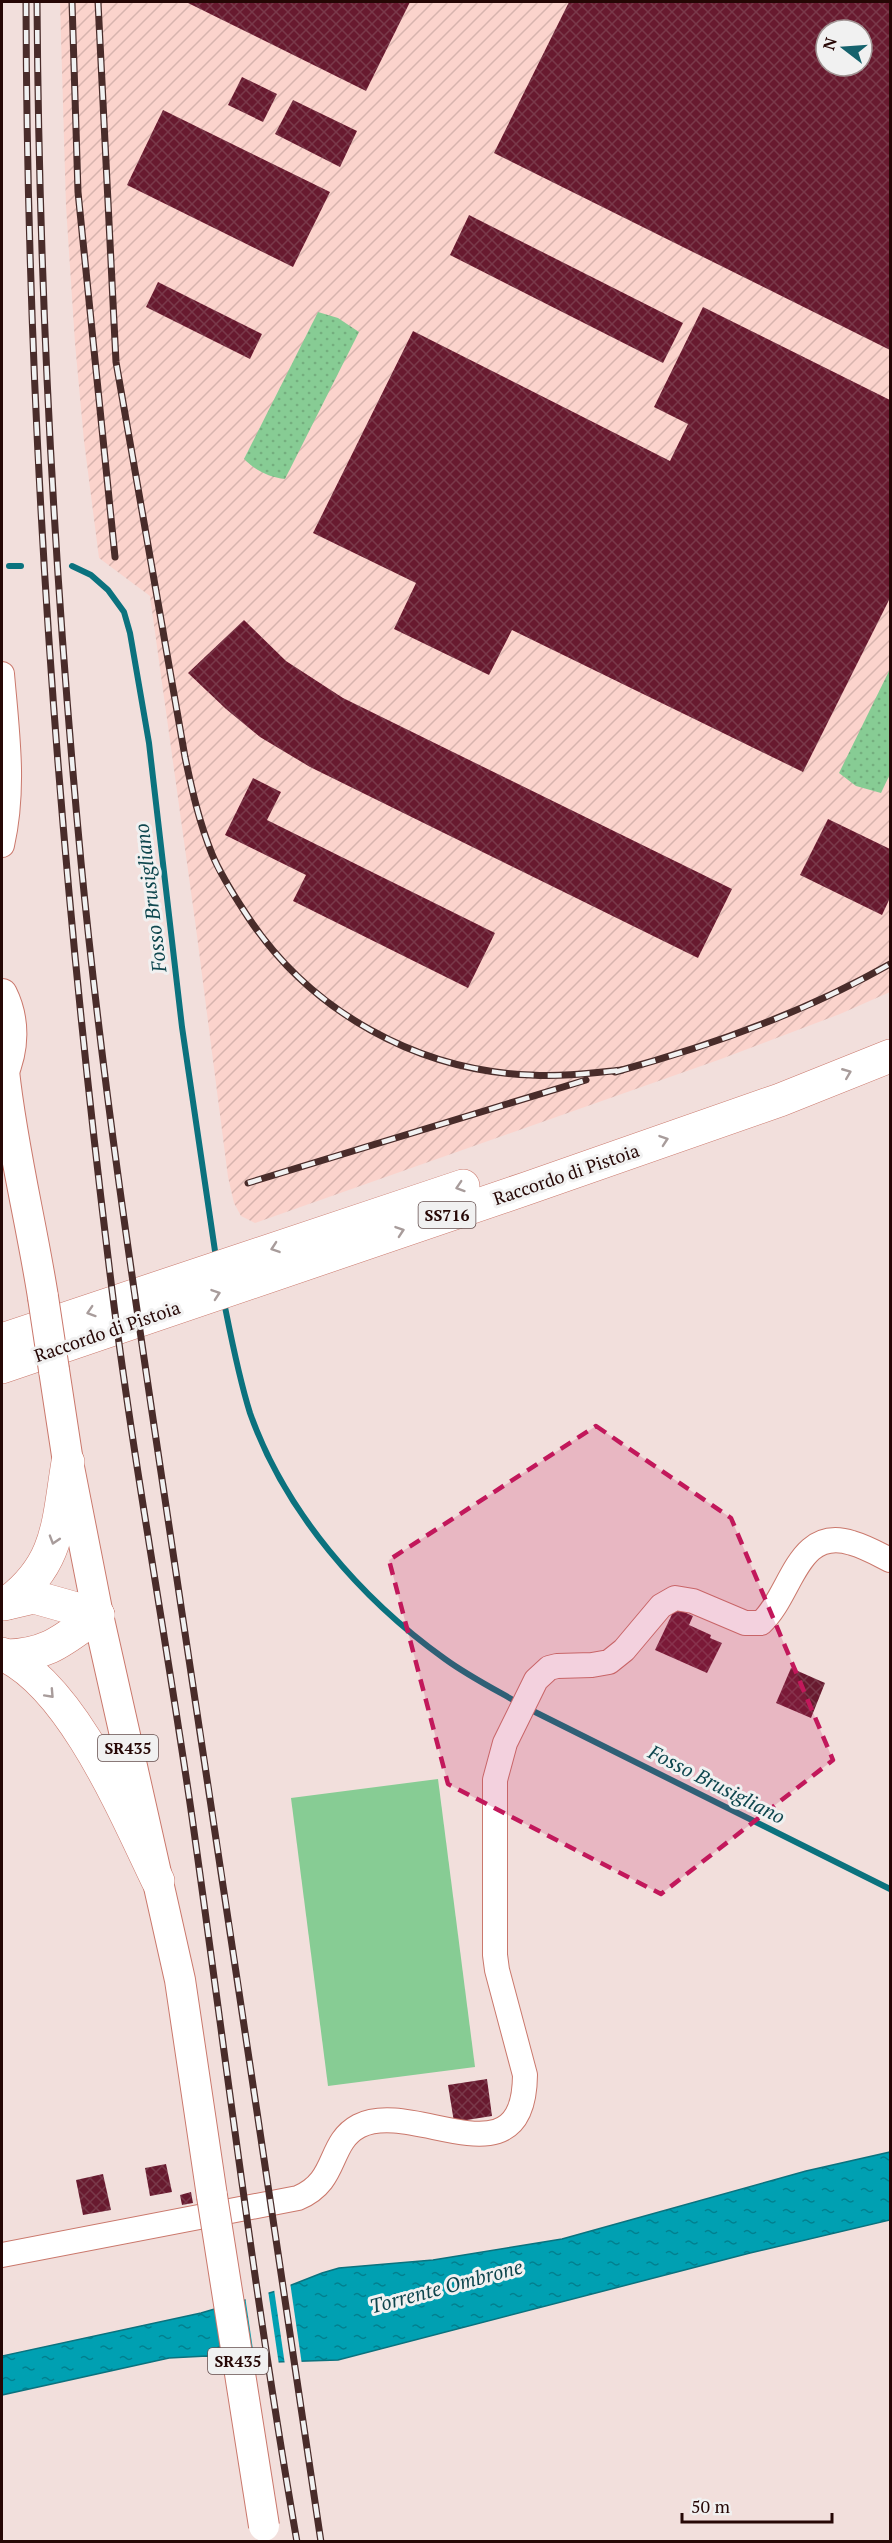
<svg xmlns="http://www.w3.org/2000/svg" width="892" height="2543" font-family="'PT Serif',serif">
	<defs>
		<pattern id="industrial-furrows" width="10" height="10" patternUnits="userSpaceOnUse" patternTransform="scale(1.5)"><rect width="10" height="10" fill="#fbd3cc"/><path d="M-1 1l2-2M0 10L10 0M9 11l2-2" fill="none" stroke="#d7b4ae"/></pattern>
		<pattern id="grass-dots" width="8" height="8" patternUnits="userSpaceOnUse" patternTransform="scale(1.5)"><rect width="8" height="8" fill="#87cc94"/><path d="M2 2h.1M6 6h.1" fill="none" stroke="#74ae7e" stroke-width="1.8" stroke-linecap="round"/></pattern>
		<pattern id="water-ripples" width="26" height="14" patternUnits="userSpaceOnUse" patternTransform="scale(1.5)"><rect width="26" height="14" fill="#00a0b2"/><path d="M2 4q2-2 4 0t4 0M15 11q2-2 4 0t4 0" fill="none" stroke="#02808f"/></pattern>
		<pattern id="building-cross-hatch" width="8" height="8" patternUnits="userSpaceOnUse" patternTransform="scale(1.5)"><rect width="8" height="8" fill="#681a2f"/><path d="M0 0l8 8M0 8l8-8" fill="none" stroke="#79394a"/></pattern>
	</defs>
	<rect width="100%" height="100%" fill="#f2dfdc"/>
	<!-- industrial -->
	<path fill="url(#industrial-furrows)" fill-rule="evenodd" d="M60,2H890V992L840,1014L721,1059L255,1223L241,1216L234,1203L228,1177L196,928L150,596L99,558L84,441L75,343L66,206ZM826,30H862V66H826Z"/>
	<!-- grass -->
	<g fill="url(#grass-dots)">
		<path d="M318,312L338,318L359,332L285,479C269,477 256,471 244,459Z"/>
		<path d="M890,669V774L881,793L856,786L839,773Z"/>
	</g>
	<!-- park -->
	<path fill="#87cc94" d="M438,1779L475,2067L328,2086L291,1798Z"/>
	<!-- water -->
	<path fill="url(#water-ripples)" stroke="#0b727e" stroke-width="1.5" d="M890,2152V2220L750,2253L338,2360L275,2362L207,2356L169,2358L2,2395V2356L201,2313L276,2291L322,2273L339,2268L433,2260L562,2239L806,2171Z"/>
	<!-- pier -->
	<g fill="#f2dfdc">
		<path d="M290,2282L302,2365H285L274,2289Z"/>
		<path d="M268,2290L279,2365L255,2363L245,2296Z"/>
	</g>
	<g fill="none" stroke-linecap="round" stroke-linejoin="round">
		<!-- stream -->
		<g stroke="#0b727e" stroke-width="6">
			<path d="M9,566H21"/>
			<path d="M72,566L91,575L108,590L124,612L130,633L149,743L182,1027L215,1251"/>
			<path d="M225,1307C232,1342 239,1378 250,1413C285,1512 361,1599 445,1659C467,1675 492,1688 515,1701"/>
			<path d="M529,1709L890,1889"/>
		</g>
	</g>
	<!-- building -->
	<g fill="url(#building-cross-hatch)" fill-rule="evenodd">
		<path d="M186,2H410L366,91Z"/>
		<path d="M569,2H890V350L494,153ZM826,30H862V66H826Z"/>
		<path d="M242,77L277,94L263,122L228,105Z"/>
		<path d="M293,100L357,131L340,167L275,134Z"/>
		<path d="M163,110L330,192L293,267L127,185Z"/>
		<path d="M469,215L683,323L663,363L450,255Z"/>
		<path d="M158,282L262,334L250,359L146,307Z"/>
		<path d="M703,307L890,400V598L803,772L512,630L489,675L394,629L416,583L313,533L413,331L670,461L688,424L654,407Z"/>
		<path d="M244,620L286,661L343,698L732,889L698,958L310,767L260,737L226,709L188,673Z"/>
		<path d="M253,778L281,792L267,820L495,933L468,988L293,901L306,875L225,835Z"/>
		<path d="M828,819L890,849V898L882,915L800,875Z"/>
		<path d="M675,1608L693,1616L689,1625L711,1635L710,1638L722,1643L707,1673L655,1650Z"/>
		<path d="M791,1668L825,1683L811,1718L776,1703Z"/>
		<path d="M487,2079L492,2116L454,2122L448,2085Z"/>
		<path d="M166,2164L172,2192L150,2196L145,2168Z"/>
		<path d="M103,2174L111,2210L83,2215L76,2180Z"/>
		<path d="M191,2192L193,2203L182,2205L180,2195Z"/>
	</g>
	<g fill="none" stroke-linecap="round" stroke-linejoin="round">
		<!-- minor casing -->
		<g stroke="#ca786c" stroke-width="26">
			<g id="minor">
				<path d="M2,674C7,732 15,788 2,845"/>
				<path d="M2,2255L298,2198C339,2181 327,2143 359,2126C414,2098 524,2188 525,2075L497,1970L495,1955V1780L505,1743L536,1680L549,1668L557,1666L592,1665L609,1662L624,1650L661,1606L675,1598L693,1601L745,1623H761C792,1595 797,1525 852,1543C866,1547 878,1554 890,1560"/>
			</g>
		</g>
		<!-- major casing -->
		<g stroke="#ca786c" stroke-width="32">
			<g id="major">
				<path d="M2,994C15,1020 14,1049 2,1076"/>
				<path d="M4,1071C12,1147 31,1221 43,1297"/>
				<path d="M54,1370L68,1462L98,1615L180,1980L212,2196"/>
			</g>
		</g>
		<!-- highway casing -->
		<g stroke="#ca786c" stroke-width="34">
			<g id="highway">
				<path d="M2,1340L463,1186"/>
				<path d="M2,1367L528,1188L780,1100L890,1056"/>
				<path d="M7,1603C60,1564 58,1522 68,1462"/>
				<path d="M4,1604L34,1597L98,1615"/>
				<path d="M2,1654C72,1685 126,1815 158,1881"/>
				<path d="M6,1656C49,1655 64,1639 98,1615"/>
			</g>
		</g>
		<!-- minor -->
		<use href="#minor" stroke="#fff" stroke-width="24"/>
		<!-- major -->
		<use href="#major" stroke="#fff" stroke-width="30"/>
		<!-- highway -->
		<use href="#highway" stroke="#fff" stroke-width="33"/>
		<!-- rail casing -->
		<g stroke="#492c2a" stroke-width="7">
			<g id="rail">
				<path d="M26,2C27,422 57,840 108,1257C130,1444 165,1630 192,1817C226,2058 255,2301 297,2542"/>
				<path d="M37,2C39,289 54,575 81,862C105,1113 145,1363 182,1613C229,1923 275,2232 321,2542"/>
				<path d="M72,2L78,192L115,557"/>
				<path d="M98,2L116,362L185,757C192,790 199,822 212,854C221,876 235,897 248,917C311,1012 418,1071 531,1075C562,1077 592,1073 622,1070"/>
				<path d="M615,1072C710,1046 804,1013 890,964"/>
				<path d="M248,1183L586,1080"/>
			</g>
		</g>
		<!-- rail -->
		<use href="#rail" stroke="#f1f1f1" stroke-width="4.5" stroke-dasharray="14" stroke-linecap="butt"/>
		<!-- major-bridge casing -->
		<g stroke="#ca786c" stroke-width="32" stroke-linecap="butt">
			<g id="major-bridge">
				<path d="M43,1297L54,1370"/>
				<path d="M212,2196L264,2526"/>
			</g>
		</g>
		<!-- major-bridge -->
		<use href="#major-bridge" stroke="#fff" stroke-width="30"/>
	</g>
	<!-- one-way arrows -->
	<defs><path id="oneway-chevron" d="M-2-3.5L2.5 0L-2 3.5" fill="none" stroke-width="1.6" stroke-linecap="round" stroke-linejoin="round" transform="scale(1.5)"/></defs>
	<g stroke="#a89c9b">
		<use href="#oneway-chevron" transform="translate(847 1073) rotate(-22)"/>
		<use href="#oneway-chevron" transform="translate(664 1140) rotate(-19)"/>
		<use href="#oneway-chevron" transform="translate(460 1187) rotate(162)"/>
		<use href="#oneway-chevron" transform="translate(400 1231) rotate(-19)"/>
		<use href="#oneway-chevron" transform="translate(275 1248) rotate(161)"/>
		<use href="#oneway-chevron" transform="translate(216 1294) rotate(-19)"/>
		<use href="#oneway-chevron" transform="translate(91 1312) rotate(162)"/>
		<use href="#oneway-chevron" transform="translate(54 1540) rotate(107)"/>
		<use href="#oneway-chevron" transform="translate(50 1694) rotate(47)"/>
	</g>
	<!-- marked area -->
	<path fill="#c2185b" fill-opacity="0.2" stroke="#c2185b" stroke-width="4.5" stroke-dasharray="12 8" stroke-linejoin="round" d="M596,1426L731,1518L833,1760L661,1894L448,1784L389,1560Z"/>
	<g text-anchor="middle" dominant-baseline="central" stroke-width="6" stroke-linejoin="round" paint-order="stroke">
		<!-- shield labels -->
		<g fill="#f1f1f1" stroke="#634d4c" stroke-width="1.5">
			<rect x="418.5" y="1202" width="57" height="26" rx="4.5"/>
			<rect x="98" y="1735" width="60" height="26" rx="4.5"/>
			<rect x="208" y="2348" width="60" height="26" rx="4.5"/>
		</g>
		<g font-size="16" font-weight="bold" fill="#260705">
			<text x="447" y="1215">SS716</text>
			<text x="128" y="1748">SR435</text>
			<text x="238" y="2361">SR435</text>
		</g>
		<!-- street labels -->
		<g font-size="18" fill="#260705" stroke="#f1f1f1">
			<text transform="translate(566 1174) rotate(-19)">Raccordo di Pistoia</text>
			<text transform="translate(107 1331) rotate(-19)">Raccordo di Pistoia</text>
		</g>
		<!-- water labels -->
		<g font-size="20" font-style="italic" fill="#0e464e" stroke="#f1f1f1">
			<text transform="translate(150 898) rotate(-97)">Fosso Brusigliano</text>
			<text transform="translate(717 1784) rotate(27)">Fosso Brusigliano</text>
			<text transform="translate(446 2286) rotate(-15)">Torrente Ombrone</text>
		</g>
	</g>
	<!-- border -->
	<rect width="892" height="2543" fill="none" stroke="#260705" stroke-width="6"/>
	<!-- north arrow -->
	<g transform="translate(844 48) rotate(287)"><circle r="28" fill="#f1f1f1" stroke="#a09393" stroke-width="1.5"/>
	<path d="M0-4.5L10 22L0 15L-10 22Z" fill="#15626d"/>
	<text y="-9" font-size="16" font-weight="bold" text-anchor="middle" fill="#260705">N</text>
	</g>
	<!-- scale -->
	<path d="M682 2513v9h150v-9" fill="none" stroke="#260705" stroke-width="3"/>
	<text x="691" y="2513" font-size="18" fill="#260705" stroke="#f1f1f1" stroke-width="4.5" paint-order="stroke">50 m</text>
</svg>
